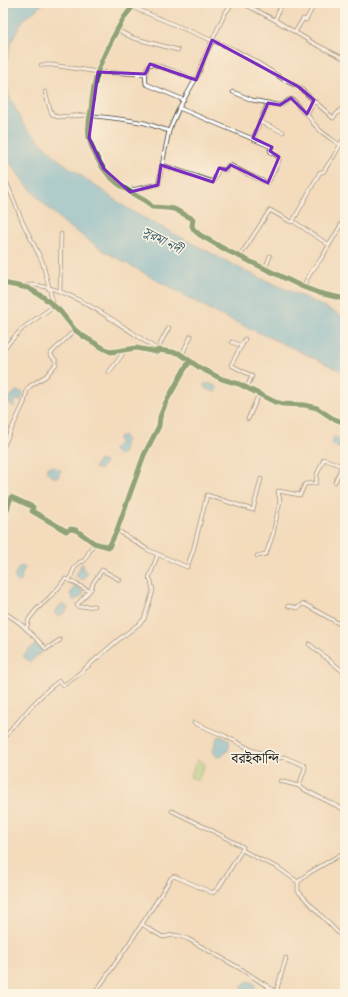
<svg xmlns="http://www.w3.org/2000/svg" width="348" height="997" font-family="'IM FELL English','Noto Serif Bengali',serif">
	<rect width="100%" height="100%" fill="#fcf5e5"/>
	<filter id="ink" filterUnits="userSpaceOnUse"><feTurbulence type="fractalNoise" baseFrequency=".025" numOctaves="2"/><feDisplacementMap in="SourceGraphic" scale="8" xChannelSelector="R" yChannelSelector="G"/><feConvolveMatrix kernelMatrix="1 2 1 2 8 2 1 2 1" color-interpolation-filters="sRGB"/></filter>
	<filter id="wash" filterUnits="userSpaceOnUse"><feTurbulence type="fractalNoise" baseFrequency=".012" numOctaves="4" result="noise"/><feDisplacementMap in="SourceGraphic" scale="16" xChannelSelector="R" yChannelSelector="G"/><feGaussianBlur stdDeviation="0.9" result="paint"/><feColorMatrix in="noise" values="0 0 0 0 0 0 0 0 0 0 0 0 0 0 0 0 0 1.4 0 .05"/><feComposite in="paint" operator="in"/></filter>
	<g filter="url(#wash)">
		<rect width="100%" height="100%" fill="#f3dbbc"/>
		<!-- green -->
		<path fill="#a5d481" stroke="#60784e" d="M197,760L205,764L198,780L190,777Z"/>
		<!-- water -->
		<g fill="#5db8db" stroke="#3c6a7c">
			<path d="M3,3H44L24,19L11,42L5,68L9,96L24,126L59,160L131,211L247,272L301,296L345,317V373L295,349L220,315L104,251L67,225L44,204L24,182L3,153Z"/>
			<path d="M205,383L208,385L209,383L217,387L215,392L206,389V387L203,386Z"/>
			<path d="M16,391L22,392L23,396L21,401L18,400L14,402L15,405L13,407L8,402V399Z"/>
			<path d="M123,435L126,439L124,445L125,450L120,456L112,450L119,444L118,438Z"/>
			<path d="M334,437L345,442V451L331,444Z"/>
			<path d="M101,460L105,462L100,470L94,468L98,461Z"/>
			<path d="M53,466L56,469L61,470L58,477H52L46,471L48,467H50Z"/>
			<path d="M81,564H83V569L88,573L82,580L76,576Z"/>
			<path d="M22,566L25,568L21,576L23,579L19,583L14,578L18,568Z"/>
			<path d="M77,586L81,589L84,594L74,601L72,598L73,597L70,594L71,592L74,590V587Z"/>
			<path d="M61,604L65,605L68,608L65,613H63L59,617L54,613L55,610H58V606L60,607Z"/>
			<path d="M38,643L45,649L30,662L27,660L23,656L28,650Z"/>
			<path d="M221,736L228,739L230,742L228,751H226L223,756L219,757V756L217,757L213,751L217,737Z"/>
			<path d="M249,981L255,984V988L251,994H244L242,989C243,985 244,983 249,981Z"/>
		</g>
	</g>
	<g filter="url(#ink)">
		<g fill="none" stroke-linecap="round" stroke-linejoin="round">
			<!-- street casing -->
			<g stroke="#3c3934" stroke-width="4.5">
				<g id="street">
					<path d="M242,3L275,20L313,43L345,59"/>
					<path d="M132,7L235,50L255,61L286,81L299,87L333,118L345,105"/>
					<path d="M275,20L282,3"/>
					<path d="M117,30L133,38L178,50"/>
					<path d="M295,32L303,19L306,20L315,3"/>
					<path d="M41,65H52L98,72L146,74"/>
					<path d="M45,92L50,109L52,114L57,117L87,115L128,120L145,123L169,131"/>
					<path d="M233,92L252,100L268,103L253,139"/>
					<path d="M184,100L146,84C145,80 145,67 149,65C150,64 151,64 152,64L174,71L195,80"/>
					<path d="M314,100L307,114C316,130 326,135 340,145"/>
					<path d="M268,103C272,104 277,106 281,105C286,104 288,97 293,100C299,104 298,111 307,114"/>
					<path d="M260,122L283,132"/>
					<path d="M162,165L213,182L219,169L226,170L228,166L230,165L249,175L268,183L279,161V157L271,152L270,150L272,147L179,108"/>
					<path d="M3,176L6,181L23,223L42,261L54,306L23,328L3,349"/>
					<path d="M130,192L132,190L159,184L161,169L162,165L169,131L179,108L198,75L205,56L225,13L233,3"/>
					<path d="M329,245L293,221L320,172H323L334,156L345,136"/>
					<path d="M240,256L270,210L291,222L293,221"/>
					<path d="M265,269L270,256"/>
					<path d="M22,286C58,277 128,330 158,350L163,338L169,328"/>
					<path d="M303,287L311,272L321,259L345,218"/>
					<path d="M60,292L61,234"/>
					<path d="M245,339L231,365L252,376L247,387"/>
					<path d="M232,342L242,346"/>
					<path d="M183,355L184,350L191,336"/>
					<path d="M109,372L122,355V350"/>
					<path d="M248,419L259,394"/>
					<path d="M3,447L24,403L27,390L30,386L46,376L56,364V361L50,354L75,330"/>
					<path d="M335,482L342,466"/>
					<path d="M3,519L6,513L11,497L33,507L32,511L66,531L71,529L76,530L94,543L109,547L117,530L144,455L159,426L160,417L166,402L184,370L190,361"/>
					<path d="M117,530L148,550L187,567L193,551L207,495L253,510L261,479"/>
					<path d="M257,556L266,554L273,534L280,501L278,491L300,495L305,484L316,483L317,474L324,459L342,466L345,463"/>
					<path d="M69,580L89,591"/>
					<path d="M94,606L79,607L77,605L91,589L93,583L102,570L120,580"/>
					<path d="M288,606L298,608L302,604L306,605L345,627"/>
					<path d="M3,612C20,621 33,635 46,649L60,640"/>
					<path d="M26,629L29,619L36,610L49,598L60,586L65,579L69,580L75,567L80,562L84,561L94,543"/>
					<path d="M309,644L345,673"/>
					<path d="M194,723L225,736L254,751L280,758L284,757L303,765L305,766V768L299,786L301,788L345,810"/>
					<path d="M3,737L6,736C22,717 38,696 59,681L64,685L74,678L118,640L139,624L144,619L153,591L151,581L149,578L158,554"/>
					<path d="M280,781L299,786"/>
					<path d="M172,811L211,830L243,847L242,850L259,859L277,867L298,882"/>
					<path d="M298,882V891L312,906L345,940"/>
					<path d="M298,882L309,873L345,852"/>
					<path d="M142,924L149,929L163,937L173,935L180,936L188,939L241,969L276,992"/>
					<path d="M94,994C121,956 147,918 171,878L174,876L213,893L219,887L242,850"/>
					<path d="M275,994L276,992L286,958"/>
				</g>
			</g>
			<!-- secondary casing -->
			<g stroke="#3c3934" stroke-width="6">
				<g id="secondary">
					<path d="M137,3C127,11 122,21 116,32C109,45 102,58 98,71C94,84 92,97 91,110C89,119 88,129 89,137C91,148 97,159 103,168C112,181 122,187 135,195C142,200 147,200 152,207L167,208L174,209L193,219L192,226L194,230L200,235L226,250L303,287L319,293L345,299"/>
					<path d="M3,283L28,288L42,296L60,311L75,330L83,336L103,348L111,352L136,348L157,352L158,350L179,353L200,368L222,379L239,384L275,402L283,404L305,405L317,408L332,418L345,423"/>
				</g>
			</g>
			<!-- street -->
			<use href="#street" stroke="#fff" stroke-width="3"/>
			<!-- secondary -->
			<use href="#secondary" stroke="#fff" stroke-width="4.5"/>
			<!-- cycleway casing -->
			<g stroke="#fcf5e5" stroke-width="8">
				<g id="cycleway">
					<path d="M137,3C127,11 122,21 116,32C109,45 102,58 98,71C94,84 92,97 91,110C89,119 88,129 89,137C91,148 97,159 103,168C112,181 122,187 135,195C142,200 147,200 152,207L167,208L174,209L193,219L192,226L194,230L200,235L226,250L303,287L319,293L345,299"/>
					<path d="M3,283L28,288L42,296L60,311L75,330L83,336L103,348L111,352L136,348L157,352L158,350L179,353L200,368L222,379L239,384L275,402L283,404L305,405L317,408L332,418L345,423"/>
					<path d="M3,519L6,513L11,497L33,507L32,511L66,531L71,529L76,530L94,543L109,547L117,530L144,455L159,426L160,417L166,402L184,370L190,361"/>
				</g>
			</g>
			<!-- cycleway -->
			<use href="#cycleway" stroke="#1b5e20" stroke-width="5"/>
		</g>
	</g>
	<!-- marked area -->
	<path d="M0 0H348V997H0ZM212,40L299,87L314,100L307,114L291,98L280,105L268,103L253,138L272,147L270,151L279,157L268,183L231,165L226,170L219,168L213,182L161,165L158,185L130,192L104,169L89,138L98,72L145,74L150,64L196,80Z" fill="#f3dbbc" fill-opacity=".55" fill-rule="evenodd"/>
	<path fill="none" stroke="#7b2cbf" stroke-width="3" stroke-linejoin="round" d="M212,40L299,87L314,100L307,114L291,98L280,105L268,103L253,138L272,147L270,151L279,157L268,183L231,165L226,170L219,168L213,182L161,165L158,185L130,192L104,169L89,138L98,72L145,74L150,64L196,80Z"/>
	<g text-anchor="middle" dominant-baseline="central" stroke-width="3" stroke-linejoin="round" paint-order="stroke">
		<!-- water labels -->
		<g font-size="13" font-style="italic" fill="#365a68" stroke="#fcf5e5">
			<text transform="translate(162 241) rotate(28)">সুরমা নদী</text>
		</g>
		<!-- quarter labels -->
		<g font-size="14" fill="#1c1c1c" stroke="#fcf5e5">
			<text x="255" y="759">বরইকান্দি</text>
		</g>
	</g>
	<!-- margin -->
	<rect width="348" height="997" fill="none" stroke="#fcf5e5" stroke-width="16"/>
</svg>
